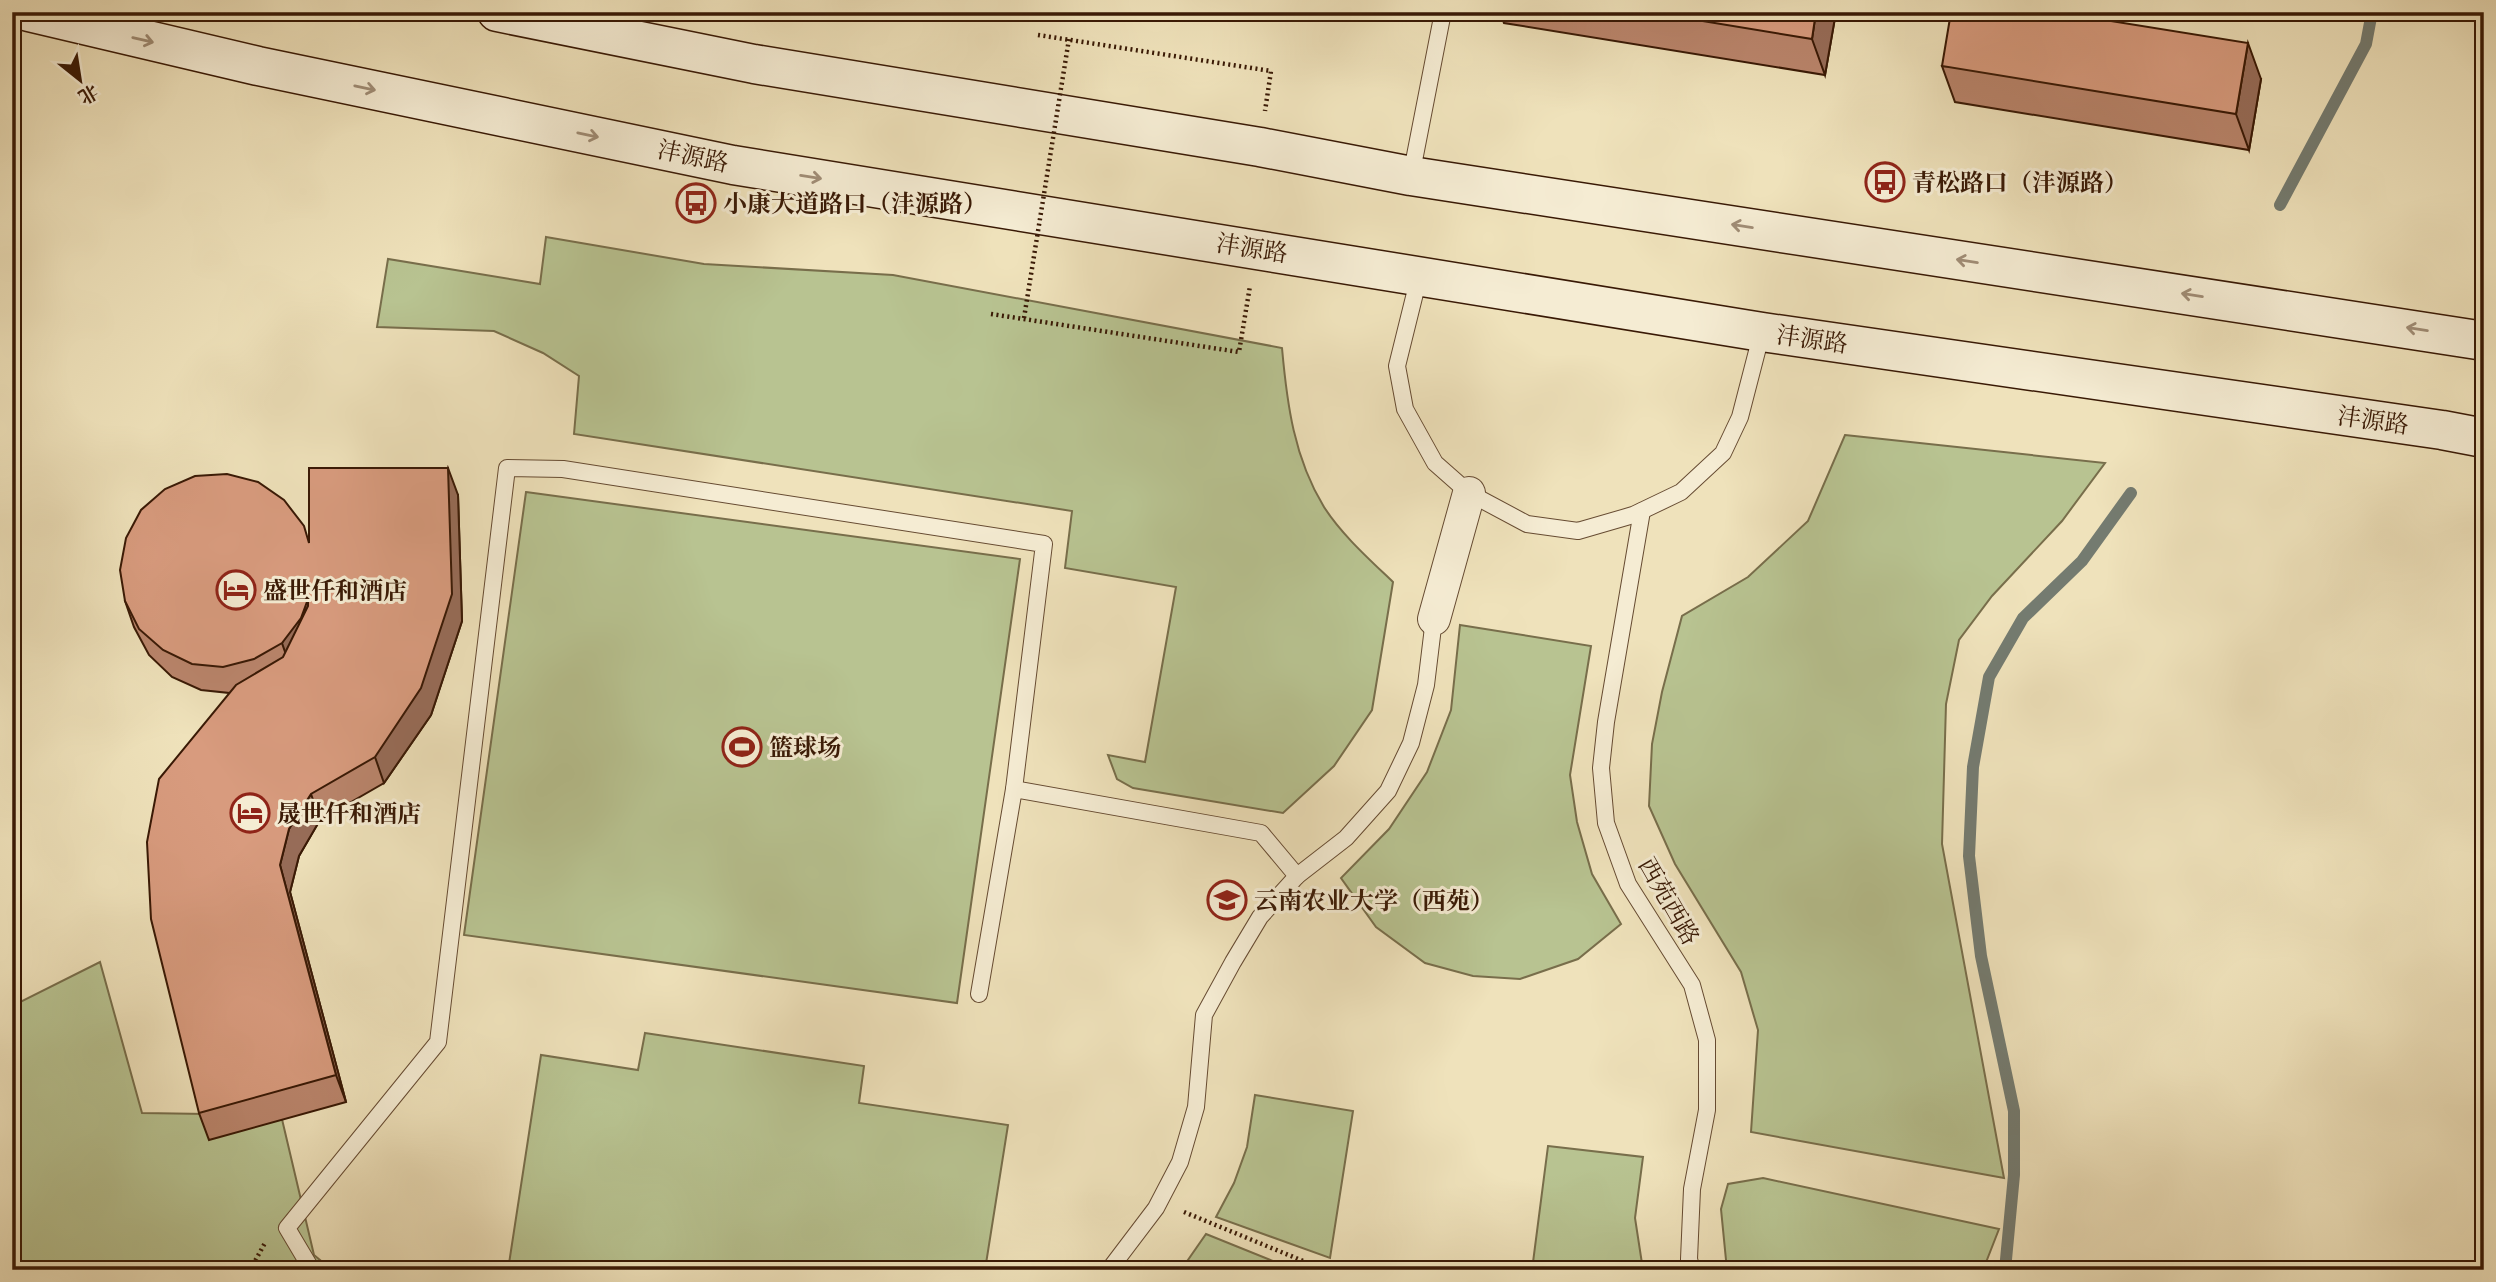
<svg xmlns="http://www.w3.org/2000/svg" width="2496" height="1282" font-family="'EB Garamond','Noto Serif SC',serif">
	<rect width="100%" height="100%" fill="#efe2bb"/>
	<filter id="stains"><feTurbulence type="fractalNoise" baseFrequency=".00286" numOctaves="4"/><feColorMatrix values="0 0 0 0 .2 0 0 0 0 .09 0 0 0 0 .02 0 0 0 .5 -.17"/></filter>
	<radialGradient id="worn" r=".72"><stop offset=".6" stop-color="#630" stop-opacity="0"/><stop offset="1" stop-color="#630" stop-opacity=".3"/></radialGradient>
	<!-- green -->
	<g fill="#b8c391" stroke="#786e4b" stroke-width="2">
		<path d="M546,237L704,264L893,275L1282,348C1287,404 1294,458 1324,507C1342,535 1369,559 1393,582L1372,710L1334,766L1283,813L1133,788L1117,779L1108,755L1145,762L1176,587L1065,568L1072,511L574,434L579,376L543,353L494,331L377,327L388,259L540,284Z"/>
		<path d="M1845,435L2105,463L2062,521L1992,596L1959,640L1946,704L1942,844L2004,1178L1751,1132L1758,1030L1741,972L1675,864L1649,806L1652,744L1662,692L1682,616L1748,577L1808,521Z"/>
		<path d="M526,492L1020,559L957,1003L464,935Z"/>
		<path d="M1460,625L1591,646L1570,775L1577,822L1592,874L1621,924L1578,959L1520,979L1473,976L1425,963L1376,927L1341,878L1389,829L1427,772L1451,710Z"/>
		<path d="M100,962L142,1113L281,1115L314,1255L332,1270H12V1006Z"/>
		<path d="M645,1033L864,1066L859,1103L1008,1125L985,1270H508L541,1055L638,1070Z"/>
		<path d="M1255,1095L1353,1111L1330,1258L1216,1217L1234,1183L1247,1147Z"/>
		<path d="M1548,1146L1643,1157L1635,1218L1643,1270H1532Z"/>
		<path d="M1763,1178L1999,1229L1983,1270H1727L1721,1209L1728,1184Z"/>
		<path d="M1206,1234L1295,1270H1181Z"/>
	</g>
	<g fill="none" stroke-linecap="round" stroke-linejoin="round">
		<!-- stream -->
		<g stroke="#747b70" stroke-width="12">
			<path d="M2280,205L2366,44L2372,12"/>
			<path d="M2005,1270L2014,1175V1111L1981,956L1969,856L1973,767L1989,677L2023,618L2082,561L2131,493"/>
		</g>
		<!-- lane casing -->
		<g stroke="#664b32" stroke-width="18">
			<g id="lane">
				<path d="M1411,176L1443,12"/>
				<path d="M1419,277L1397,366L1405,409L1435,463L1469,493L1527,524L1578,531L1633,515L1681,492L1723,453L1740,417L1762,332"/>
				<path d="M1642,511L1606,722L1601,768L1606,823L1628,884L1692,985L1707,1040V1110L1692,1189L1689,1259L1692,1270"/>
				<path d="M979,994L1014,789L1261,833L1297,876"/>
				<path d="M312,1270L287,1228L438,1042L507,468L563,469L1044,544L1014,789"/>
				<path d="M1109,1270L1156,1208L1180,1162L1196,1107L1204,1015L1233,962L1260,917L1297,876L1346,838L1388,791L1411,743L1426,685L1434,619"/>
			</g>
		</g>
		<!-- street casing -->
		<g stroke="#664b32" stroke-width="34">
			<path id="street" d="M1434,619L1469,493"/>
		</g>
		<!-- secondary casing -->
		<g stroke="#391905" stroke-width="41">
			<g id="secondary">
				<path d="M29,12L258,66L733,165L1762,332L2442,430L2484,438"/>
				<path d="M497,12L754,64L1260,147L1411,176L2484,341"/>
			</g>
		</g>
		<!-- path -->
		<g stroke="#391905" stroke-width="4.5" stroke-dasharray="2 3.5" stroke-linecap="butt">
			<path d="M1038,35L1271,71L1265,111"/>
			<path d="M991,314L1239,352L1250,286"/>
			<path d="M1184,1212L1325,1270"/>
			<path d="M138,1270L143,1265L187,1270"/>
			<path d="M250,1270L265,1243"/>
		</g>
		<!-- lane -->
		<use href="#lane" stroke="#f5ecd3" stroke-width="16"/>
		<!-- street -->
		<use href="#street" stroke="#f5ecd3" stroke-width="32"/>
		<!-- secondary -->
		<use href="#secondary" stroke="#f5ecd3" stroke-width="38"/>
		<!-- path-bridge -->
		<path stroke="#391905" stroke-width="4.5" stroke-dasharray="2 3.5" stroke-linecap="butt" d="M1024,318L1069,39"/>
	</g>
	<!-- wall -->
	<g fill="#ba856c" stroke="#391905" stroke-width="2">
		<path d="M1500,12H1836L1825,75L1504,23Z"/>
		<path d="M1942,66L2261,79L2249,150L1955,102Z"/>
		<path d="M458,495L462,621L431,715L384,783L320,820L299,856L290,892L346,1102L209,1140L199,1113L229,693L201,690L172,677L149,655L134,627L125,601Z"/>
	</g>
	<!-- shaded-wall -->
	<g fill="#976c58" stroke="#391905" stroke-width="2">
		<path d="M1816,12H1836L1825,75L1812,39Z"/>
		<path d="M2248,43L2261,79L2249,150L2236,114Z"/>
		<path d="M448,468L458,495L462,621L431,715L384,783L375,757Z"/>
		<path d="M308,599L311,645L291,669L282,643Z"/>
		<path d="M311,794L320,820L299,856L290,892L346,1102L336,1075L280,865L289,829Z"/>
	</g>
	<!-- building -->
	<g fill="#d89b7e" stroke="#391905" stroke-width="2">
		<path d="M1648,12H1816L1812,39Z"/>
		<path d="M1951,12H2055L2248,43L2236,114L1942,66Z"/>
		<path d="M309,468H448L452,594L421,688L375,757L311,794L289,829L280,865L336,1075L199,1113L151,919L147,842L159,779L236,685L283,657L308,606V599L301,618L282,643L254,659L223,667L192,664L163,650L139,629L125,601L120,570L126,538L141,510L165,489L195,476L227,474L258,482L284,500L304,526L309,543Z"/>
	</g>
	<!-- one-way arrows -->
	<defs><path id="oneway-shaft" d="M-6 0H5M1.5-3L5.5 0L1.5 3" fill="none" stroke-width="1.6" stroke-linecap="round" stroke-linejoin="round" transform="scale(1.75)"/></defs>
	<g stroke="#a08d76">
		<use href="#oneway-shaft" transform="translate(143 40) rotate(13)"/>
		<use href="#oneway-shaft" transform="translate(365 88) rotate(12)"/>
		<use href="#oneway-shaft" transform="translate(588 135) rotate(12)"/>
		<use href="#oneway-shaft" transform="translate(811 177) rotate(9)"/>
		<use href="#oneway-shaft" transform="translate(1742 226) rotate(-171)"/>
		<use href="#oneway-shaft" transform="translate(1967 261) rotate(-171)"/>
		<use href="#oneway-shaft" transform="translate(2192 295) rotate(-171)"/>
		<use href="#oneway-shaft" transform="translate(2417 329) rotate(-171)"/>
	</g>
	<!-- icons -->
	<defs>
		<g id="bus-ring" transform="scale(2.0125)"><circle r="9.5" fill="#f5ecd3" stroke="#8f2418" stroke-width="1.5"/><path d="M-5-6H5V4H4V6H2V4H-2V6H-4V4H-5ZM-3.5-4V0h7V-4ZM-3.5 1.2v1.5H-2V1.2ZM2 1.2v1.5H3.5V1.2Z" fill="#8f2418"/></g>
		<g id="hotel-ring" transform="scale(2.0125)"><circle r="9.5" fill="#f5ecd3" stroke="#8f2418" stroke-width="1.5"/><path d="M-6-4.5h1.5V1H6V5H4.5V3h-9V5H-6ZM-4 0a1.8 1.8 0 1 1 3.6 0ZM.5 0V-2.5h3Q6-2.5 6 0Z" fill="#8f2418"/></g>
		<g id="stadium-ring" transform="scale(2.0125)"><circle r="9.5" fill="#f5ecd3" stroke="#8f2418" stroke-width="1.5"/><path d="M0-5a6.5 5 0 1 0 0 10a6.5 5 0 1 0 0-10ZM-3.5-1.8h7v3.6h-7Z" fill="#8f2418"/></g>
		<g id="university-ring" transform="scale(2.0125)"><circle r="9.5" fill="#f5ecd3" stroke="#8f2418" stroke-width="1.5"/><path d="M0-5L7-2L0 1L-7-2ZM-4 1L0 2.5L4 1V4Q0 6-4 4Z" fill="#8f2418"/></g>
	</defs>
	<g fill-rule="evenodd">
		<use href="#bus-ring" x="1885" y="182"/>
		<use href="#bus-ring" x="696" y="203"/>
		<use href="#hotel-ring" x="236" y="590"/>
		<use href="#stadium-ring" x="742" y="747"/>
		<use href="#hotel-ring" x="250" y="813"/>
		<use href="#university-ring" x="1227" y="900"/>
	</g>
	<g text-anchor="middle" dominant-baseline="central" stroke-width="6" stroke-linejoin="round" paint-order="stroke">
		<!-- street labels -->
		<g font-size="24" fill="#391905" stroke="#f5ecd3">
			<text transform="translate(693 156) rotate(12)">沣源路</text>
			<text transform="translate(1252 248) rotate(9)">沣源路</text>
			<text transform="translate(1812 339) rotate(8)">沣源路</text>
			<text transform="translate(2373 420) rotate(8)">沣源路</text>
			<text transform="translate(1669 901) rotate(60)">西苑西路</text>
		</g>
		<!-- poi labels -->
		<g font-size="24" font-weight="bold" fill="#391905" stroke="#f5ecd3" text-anchor="start">
			<text x="1912" y="182">青松路口（沣源路）</text>
			<text x="723" y="203">小康大道路口（沣源路）</text>
			<text x="263" y="590">盛世仟和酒店</text>
			<text x="769" y="747">篮球场</text>
			<text x="277" y="813">晟世仟和酒店</text>
			<text x="1254" y="900">云南农业大学（西苑）</text>
		</g>
	</g>
	<!-- margin -->
	<rect width="2496" height="1282" fill="none" stroke="#efe2bb" stroke-width="42"/>
	<rect x="14" y="14" width="2468" height="1254" fill="none" stroke="#391905" stroke-width="3.5"/>
	<rect x="21" y="21" width="2454" height="1240" fill="none" stroke="#391905" stroke-width="2"/>
	<!-- north arrow -->
	<g transform="translate(80 80) rotate(150)" stroke="#f5ecd3" stroke-width="5" paint-order="stroke">
	<path d="M0-5L12 26L0 18L-12 26Z" fill="#391905"/>
	<text y="-10" font-size="19" font-weight="bold" text-anchor="middle" fill="#391905">北</text>
	</g>
	<rect width="100%" height="100%" filter="url(#stains)"/>
	<rect width="100%" height="100%" fill="url(#worn)"/>
</svg>
